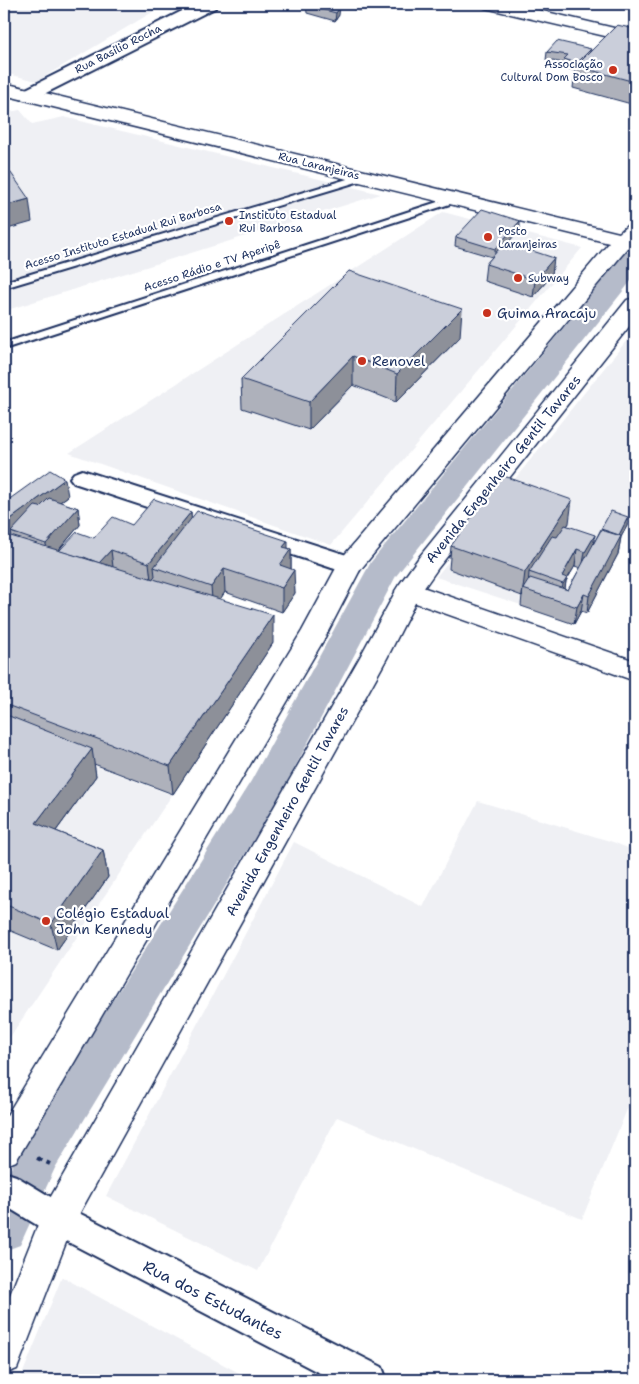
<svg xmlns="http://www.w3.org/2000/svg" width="639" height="1384" font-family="'Shantell Sans',sans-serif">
	<rect width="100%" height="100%" fill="#fff"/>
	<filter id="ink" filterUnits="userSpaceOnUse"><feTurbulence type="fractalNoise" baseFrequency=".02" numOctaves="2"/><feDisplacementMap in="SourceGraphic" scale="10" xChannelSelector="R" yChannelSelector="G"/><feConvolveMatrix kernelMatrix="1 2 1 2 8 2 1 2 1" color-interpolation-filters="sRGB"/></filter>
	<g filter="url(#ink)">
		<!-- built -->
		<g fill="#eff0f4">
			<path d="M4,4H166L37,81L4,73Z"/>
			<path d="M20,110L32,124L64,117L381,194L4,311V113Z"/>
			<path d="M443,212L582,248L331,545L69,453Z"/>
			<path d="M635,330V520L631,527L609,519L599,539L568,528L521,605L436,577Z"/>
			<path d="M4,731L172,795L4,1046Z"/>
			<path d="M478,801L613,842L635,851V1090L582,1219L337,1117L258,1271L106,1196L294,842L423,907Z"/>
			<path d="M62,1277L252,1380H20Z"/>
		</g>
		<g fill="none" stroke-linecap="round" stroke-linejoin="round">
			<!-- canal -->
			<path fill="#b5bbca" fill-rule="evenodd" d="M635,251V276L396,576L277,801L55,1168L20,1245L4,1251V1183L25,1140L251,781L371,562L625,253Z"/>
			<!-- service casing -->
			<g stroke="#1b2f5e" stroke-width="4">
				<g id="service">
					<path d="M364,174L369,177L367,179L4,288V282Z"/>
					<path d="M456,196L459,197V201L4,349V343Z"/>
				</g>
			</g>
			<!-- minor casing -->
			<g stroke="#1b2f5e" stroke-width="4">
				<g id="minor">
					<path d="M196,4H217L215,8L34,99H22L19,95L22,91Z"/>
					<path d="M82,470L359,559L362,565L359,571L350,574L74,483L70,478L74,473Z"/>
					<path d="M4,1172L16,1176L69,1208L382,1367L387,1380H333L45,1230L4,1205Z"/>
				</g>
			</g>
			<!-- tertiary casing -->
			<g stroke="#1b2f5e" stroke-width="3">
				<path id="tertiary" d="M408,582L635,661V681L399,597L395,591L399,585Z"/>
			</g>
			<!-- secondary casing -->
			<g stroke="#1b2f5e" stroke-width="3">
				<g id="secondary">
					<path d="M482,4H513L635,33V43L485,8Z"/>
					<path d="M4,83L619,233L628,225L635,223V249L628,248L621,256L360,570L323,641L16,1161L4,1166V1120L302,631L341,559L609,243L4,95Z"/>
					<path d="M635,298V319L438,568L419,595L387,658L72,1227L17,1369L4,1374V1310L45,1207L360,657L399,585L420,556L627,300Z"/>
				</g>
			</g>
			<!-- path -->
			<path stroke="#1b2f5e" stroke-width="4" stroke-dasharray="6 4.5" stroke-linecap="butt" d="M37,1158L50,1164"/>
			<!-- service -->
			<use href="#service" fill="#fff" fill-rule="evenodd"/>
			<!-- minor -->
			<use href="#minor" fill="#fff" fill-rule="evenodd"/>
			<!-- tertiary -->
			<use href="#tertiary" fill="#fff" fill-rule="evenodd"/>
			<!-- secondary -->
			<use href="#secondary" fill="#fff" fill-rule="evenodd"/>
		</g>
		<!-- wall -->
		<g fill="#aeb1bb" stroke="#1b2f5e" fill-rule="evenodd">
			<path d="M328,4L339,15L335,21L307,13L306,5Z"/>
			<path d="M334,4H368L361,11Z"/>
			<path d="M635,29V105L573,88L575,71L563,67L564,63L546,60L547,52L590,51Z"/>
			<path d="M520,229L507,243L552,275L533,297L484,281L486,264L492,257L455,246L456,237Z"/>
			<path d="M349,271L460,337L396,402L353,385L309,430L242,408L241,379Z"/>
			<path d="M68,496L60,502L78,508L80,525L58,551L132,525L191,512V519L291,549V569L295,593L282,612L225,592L220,599L273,643L173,794L94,764L96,776L56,831L103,850L108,877L57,950L4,928V503Z"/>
			<path d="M628,517L627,526L621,537L618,554L587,613L581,611L574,624L521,606L522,595V596L449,569L451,546L569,523L567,526L594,543L601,529ZM575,566L580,568L568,590L565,589L566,581Z"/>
		</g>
		<!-- shaded-wall -->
		<g fill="#8d9099" stroke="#1b2f5e">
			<path d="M361,4H368L361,11Z"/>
			<path d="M340,7L339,15L335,21L336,13Z"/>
			<path d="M29,199L32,222L4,230V206Z"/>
			<path d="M520,221V229L495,258V249Z"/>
			<path d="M554,258L552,275L533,297L535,280Z"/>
			<path d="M462,309L460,337L396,402L397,374Z"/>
			<path d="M353,356V385L309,430V402Z"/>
			<path d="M65,479L68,496L16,534L11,532L12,537L4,543V524Z"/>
			<path d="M572,500L569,523L536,574L529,572L528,587L523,589L522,596L525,572Z"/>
			<path d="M78,508L80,525L49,561L46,544Z"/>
			<path d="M191,512L192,529L154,567L155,576L151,580L149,563Z"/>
			<path d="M628,517L627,526L621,537L618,554L587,613L589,596L619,535Z"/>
			<path d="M595,535L592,552L582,569L585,552Z"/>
			<path d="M288,541V553L291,549V573L280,588V565L283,547Z"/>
			<path d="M577,549L575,566L566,581L564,595L561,601L563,584L562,576Z"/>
			<path d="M111,550L113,567L99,563Z"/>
			<path d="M224,569L225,592L213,610L211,587Z"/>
			<path d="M294,570L295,593L282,612V588Z"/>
			<path d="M584,594L581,611L574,624L577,607Z"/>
			<path d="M273,615V643L173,794L170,766Z"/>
			<path d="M92,749L96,776L42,850L36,823Z"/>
			<path d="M103,850L108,877L57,950L51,924Z"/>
		</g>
		<!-- building -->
		<g fill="#caceda" stroke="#1b2f5e">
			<path d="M308,4H328L340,7L336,13L306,5Z"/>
			<path d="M617,25L635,29V82L576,66Z"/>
			<path d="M557,41L591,49L577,63L564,59L568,55L547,52Z"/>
			<path d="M4,163L29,199L4,206Z"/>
			<path d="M482,209L520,221L495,249L456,237Z"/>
			<path d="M505,242L554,258L535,280L486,264Z"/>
			<path d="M349,271L462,309L397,374L353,356L309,402L241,379Z"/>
			<path d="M50,470L65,479L4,524V503Z"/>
			<path d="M501,475L572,500L525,572L451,546Z"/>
			<path d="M49,498L78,508L46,544L11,532L35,506L40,507Z"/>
			<path d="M154,499L191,512L149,563L111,550L99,563L84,557L83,558L59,551L77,532L94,538L113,517L132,525Z"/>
			<path d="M197,511L288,541L283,547L291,549L280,565L294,570L282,588L224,569L211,587L154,567Z"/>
			<path d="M611,511L628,517L619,535L601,529Z"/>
			<path d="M565,525L595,535L585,552L577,549L562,576L567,578L563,584L529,572L552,536L557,537Z"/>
			<path d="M601,530L621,536L589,596L584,594L577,607L523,589L530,578L568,590Z"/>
			<path d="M4,534L273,615L170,766L4,704Z"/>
			<path d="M4,714L92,749L36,823L103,850L51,924L4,904Z"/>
		</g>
	</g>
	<!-- markers -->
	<g fill="#c8321e" stroke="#fff" stroke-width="2">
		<circle cx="613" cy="70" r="5"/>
		<circle cx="229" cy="221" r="5"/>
		<circle cx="488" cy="237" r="5"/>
		<circle cx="518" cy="278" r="5"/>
		<circle cx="487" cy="313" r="5"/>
		<circle cx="362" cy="361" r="5"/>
		<circle cx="46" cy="921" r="5"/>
	</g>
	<g text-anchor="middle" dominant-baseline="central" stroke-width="4.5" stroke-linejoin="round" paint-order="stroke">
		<!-- far-street labels -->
		<g font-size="11" fill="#1b2f5e" stroke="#fff">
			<text transform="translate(118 49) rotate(-27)">Rua Basílio Rocha</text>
			<text transform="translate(319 166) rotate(14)">Rua Laranjeiras</text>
			<text transform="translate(123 236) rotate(-17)">Acesso Instituto Estadual Rui Barbosa</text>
			<text transform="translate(212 266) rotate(-18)">Acesso Rádio e TV Aperipê</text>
		</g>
		<!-- far-poi labels -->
		<g font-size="11" fill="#1b2f5e" stroke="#fff" text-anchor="start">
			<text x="603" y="64" text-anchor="end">Associação<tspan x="603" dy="13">Cultural Dom Bosco</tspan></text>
			<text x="239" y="215">Instituto Estadual<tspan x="239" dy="13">Rui Barbosa</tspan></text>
			<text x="498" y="231">Posto<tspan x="498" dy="13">Laranjeiras</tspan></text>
			<text x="528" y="278">Subway</text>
		</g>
		<!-- poi labels -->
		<g font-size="14" fill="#1b2f5e" stroke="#fff" text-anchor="start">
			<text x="497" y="313">Guima Aracaju</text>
			<text x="372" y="361">Renovel</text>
			<text x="56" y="913">Colégio Estadual<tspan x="56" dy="16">John Kennedy</tspan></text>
		</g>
		<!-- street labels -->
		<g font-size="14" fill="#1b2f5e" stroke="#fff">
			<text transform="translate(503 469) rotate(-51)">Avenida Engenheiro Gentil Tavares</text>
			<text transform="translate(287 811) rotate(-61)">Avenida Engenheiro Gentil Tavares</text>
		</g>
		<!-- near-street labels -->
		<g font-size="16" fill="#1b2f5e" stroke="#fff">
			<text transform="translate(213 1300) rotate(27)">Rua dos Estudantes</text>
		</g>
	</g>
	<!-- margin -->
	<rect width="639" height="1384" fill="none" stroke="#fff" stroke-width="20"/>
	<rect x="10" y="10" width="619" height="1364" fill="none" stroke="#1b2f5e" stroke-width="2" filter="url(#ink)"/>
</svg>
